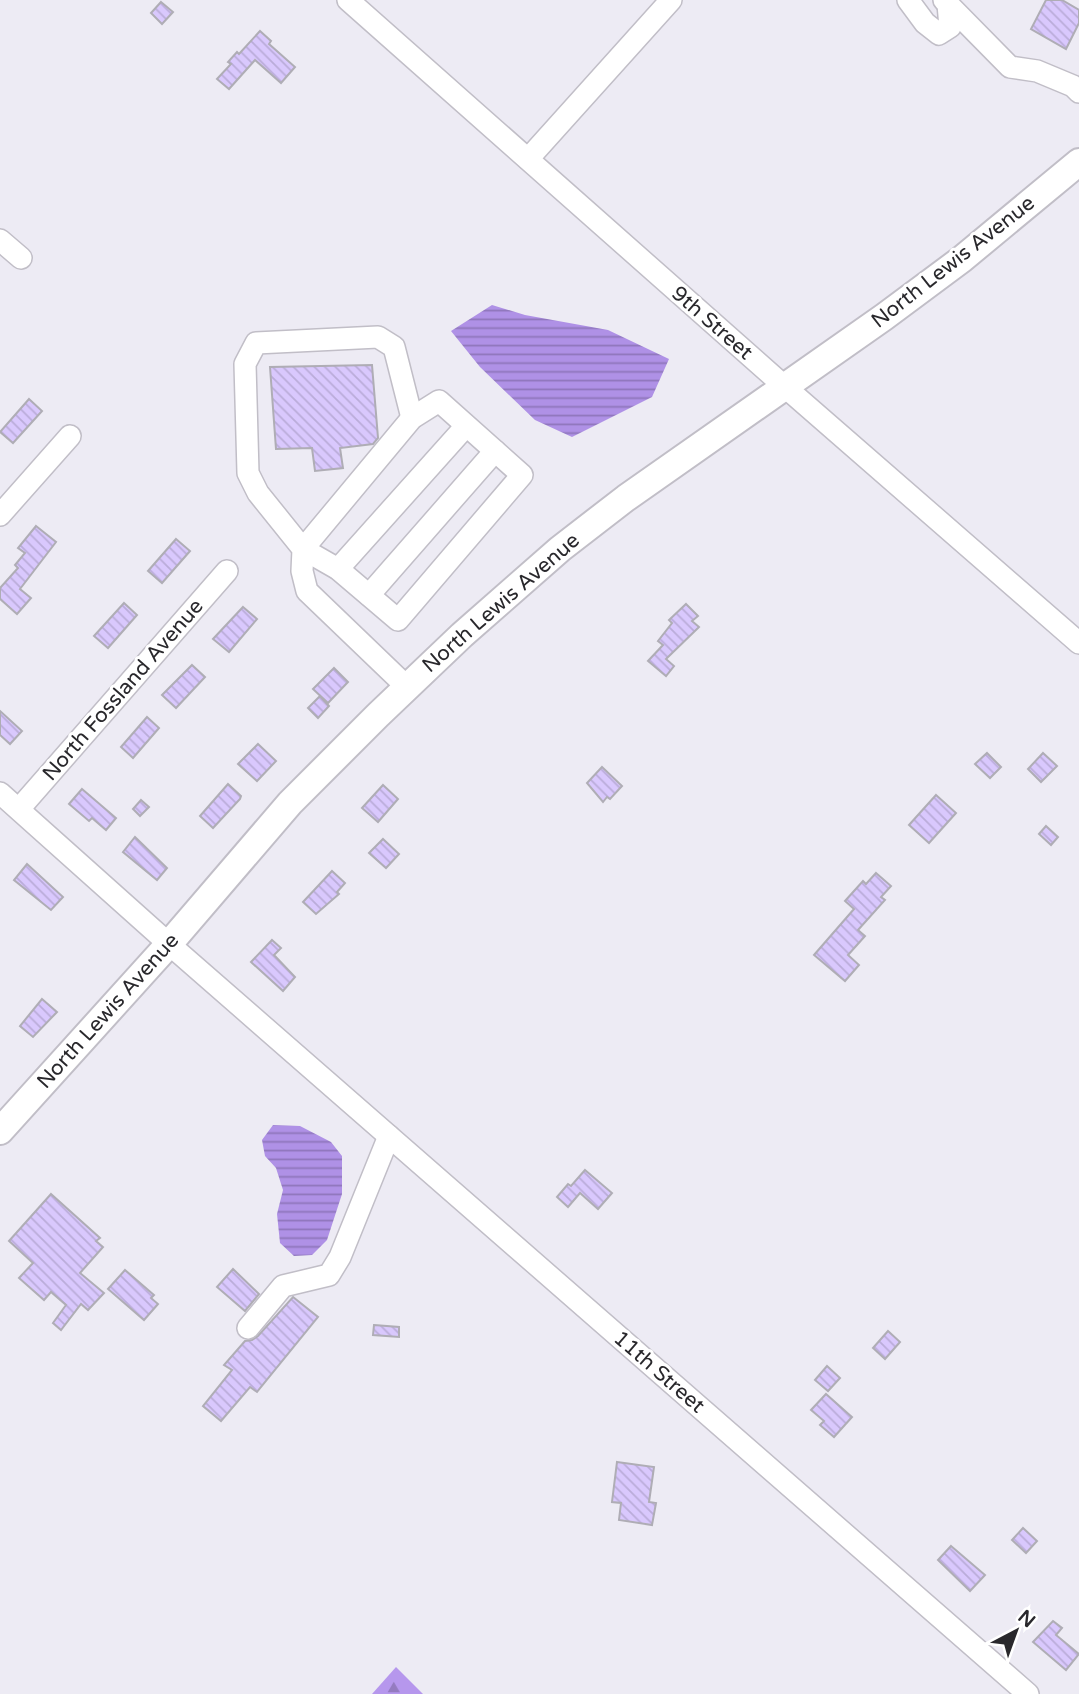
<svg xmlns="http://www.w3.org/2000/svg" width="1079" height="1694" font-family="'Varela Round',sans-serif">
	<defs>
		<pattern id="forest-firs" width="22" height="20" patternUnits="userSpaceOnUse" patternTransform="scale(1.75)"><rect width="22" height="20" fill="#b697ed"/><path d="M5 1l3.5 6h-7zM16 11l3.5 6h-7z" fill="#947bc0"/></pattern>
		<pattern id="water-rules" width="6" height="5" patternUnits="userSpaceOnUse" patternTransform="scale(1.75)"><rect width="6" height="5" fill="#af91e6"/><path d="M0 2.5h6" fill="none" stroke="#8e76bb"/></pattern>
		<pattern id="building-back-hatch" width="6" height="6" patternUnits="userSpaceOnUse" patternTransform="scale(1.75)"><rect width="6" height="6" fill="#d9c8fd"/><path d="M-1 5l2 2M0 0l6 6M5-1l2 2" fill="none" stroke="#baacd9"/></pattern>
	</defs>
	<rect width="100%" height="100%" fill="#edebf4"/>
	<!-- forest -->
	<path fill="url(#forest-firs)" d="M396,1667L423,1694H372Z"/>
	<!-- water -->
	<g fill="url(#water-rules)">
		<path d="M492,305L525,315L608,330L669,359L652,397L572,437L535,420L480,367L451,331Z"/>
		<path d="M273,1125L300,1126L331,1142L342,1156V1194L327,1240L312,1255L294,1256L280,1243L277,1214L283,1190L276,1168L265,1156L262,1140Z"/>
	</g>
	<!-- building -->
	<g fill="url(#building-back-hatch)" stroke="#afadb5" stroke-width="2">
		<path d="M1046,0H1062L1079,10V23L1066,49L1031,29Z"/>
		<path d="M161,2L173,12L162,24L151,13Z"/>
		<path d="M260,31L271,41L269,44L295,67L281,83L255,60L229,89L217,79L231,64L228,62L237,52L239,54Z"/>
		<path d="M372,365L378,438L373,444L340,448L343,468L315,471L312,448L276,449L270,367Z"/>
		<path d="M29,399L42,411L13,443L0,432Z"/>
		<path d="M36,526L56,542L20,589L31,598L17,614L0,599V588L18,568L15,565L25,553L18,548Z"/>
		<path d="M176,539L190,551L162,583L148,571Z"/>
		<path d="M124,603L137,615L108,648L94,636Z"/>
		<path d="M686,604L698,616L692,621L699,627L666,659L674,666L666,676L648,661L663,645L658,641L672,623L669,620Z"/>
		<path d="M243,607L257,619L229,652L213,639Z"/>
		<path d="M192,665L205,677L176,708L162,695Z"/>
		<path d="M334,668L348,682L328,703L313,689Z"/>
		<path d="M320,696L329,706L318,718L308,708Z"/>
		<path d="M0,711L22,731L10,744L0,735Z"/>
		<path d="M147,717L159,728L133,758L121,747Z"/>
		<path d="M258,744L276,761L257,781L238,764Z"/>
		<path d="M987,753L1001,767L990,778L975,764Z"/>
		<path d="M1043,753L1057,766L1041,782L1028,769Z"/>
		<path d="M602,767L622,786L610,799L607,797L603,802L587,783Z"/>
		<path d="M228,784L241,796L240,799L213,828L200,816Z"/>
		<path d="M383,785L398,799L378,822L362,808Z"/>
		<path d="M82,789L116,818L106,830L92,818L89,821L69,804Z"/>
		<path d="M936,795L956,813L929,843L909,825Z"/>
		<path d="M141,800L149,807L140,816L133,809Z"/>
		<path d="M1046,826L1058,837L1051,845L1039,834Z"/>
		<path d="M135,837L167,868L157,880L123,852Z"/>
		<path d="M383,839L399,854L386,868L369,853Z"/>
		<path d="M27,864L63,897L51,910L14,880Z"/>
		<path d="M332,871L345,883L337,892L339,894L316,914L303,902Z"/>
		<path d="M876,873L891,886L881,897L885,900L858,930L865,936L848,955L859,965L845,981L814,955L854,909L845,901L863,881L866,884Z"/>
		<path d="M272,940L281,948L274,955L295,977L283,991L251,962Z"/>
		<path d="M42,999L57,1012L33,1037L20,1026Z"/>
		<path d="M585,1170L612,1193L598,1209L580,1193L568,1207L557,1197L568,1184L571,1186Z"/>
		<path d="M51,1194L100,1238L96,1241L103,1247L80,1273L104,1293L88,1310L81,1304L61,1330L53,1323L66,1305L51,1292L44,1300L19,1278L33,1263L9,1241Z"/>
		<path d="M233,1269L259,1294L245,1311L217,1287Z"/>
		<path d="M125,1270L154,1295L151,1298L158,1304L144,1320L108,1289Z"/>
		<path d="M293,1297L318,1317L257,1392L250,1387L221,1421L203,1406L232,1370L224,1365L245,1341L252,1340L258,1336Z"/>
		<path d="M374,1325L399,1327V1337L373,1335Z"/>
		<path d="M888,1331L900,1342L885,1359L873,1348Z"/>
		<path d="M827,1366L840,1378L828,1391L815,1380Z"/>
		<path d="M826,1394L852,1417L834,1437L820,1425L824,1421L811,1410Z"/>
		<path d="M617,1462L654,1467L649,1502L656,1503L652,1525L619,1520L621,1503L612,1502Z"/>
		<path d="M1023,1528L1037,1541L1026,1553L1012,1540Z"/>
		<path d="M951,1546L985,1575L970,1591L938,1560Z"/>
		<path d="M1053,1621L1062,1628L1056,1635L1079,1654L1066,1670L1033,1642Z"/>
	</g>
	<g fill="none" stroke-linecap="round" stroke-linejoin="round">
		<!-- minor casing -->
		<g stroke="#c1bec7" stroke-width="24">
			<g id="minor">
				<path d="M348,0L784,386L1079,643"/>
				<path d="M908,0L925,23L939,34L950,27L948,4"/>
				<path d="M944,0L1010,67L1037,71L1073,86L1079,92"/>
				<path d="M528,159L671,0"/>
				<path d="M0,240L21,258"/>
				<path d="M439,401L522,475L398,620L338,569L303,549L412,418Z"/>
				<path d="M0,515L70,436"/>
				<path d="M338,569L466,426"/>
				<path d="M369,595L495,451"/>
				<path d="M407,687L307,591L302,571L303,549L258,493L248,473L245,364L256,343L378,337L394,347L412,418"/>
				<path d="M0,793L169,944L1028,1694"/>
				<path d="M19,809L227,571"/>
				<path d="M248,1328L283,1286L329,1275L340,1257L389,1136"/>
			</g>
		</g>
		<!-- major casing -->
		<g stroke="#c1bec7" stroke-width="30">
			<path id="major" d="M0,1131L169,944L290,803L378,715L462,635L560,549L626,498L884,317L962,259L1079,162"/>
		</g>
		<!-- minor -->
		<use href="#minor" stroke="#fff" stroke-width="21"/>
		<!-- major -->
		<use href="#major" stroke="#fff" stroke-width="26"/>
	</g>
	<g text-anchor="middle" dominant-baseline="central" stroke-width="6" stroke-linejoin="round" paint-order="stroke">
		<!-- street labels -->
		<g font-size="21" fill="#29282c" stroke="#fff">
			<text transform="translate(953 262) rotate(-38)">North Lewis Avenue</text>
			<text transform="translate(712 323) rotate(41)">9th Street</text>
			<text transform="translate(501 603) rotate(-41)">North Lewis Avenue</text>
			<text transform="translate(123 690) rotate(-49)">North Fossland Avenue</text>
			<text transform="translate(108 1011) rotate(-48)">North Lewis Avenue</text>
			<text transform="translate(659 1372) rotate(41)">11th Street</text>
		</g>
	</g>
	<!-- north arrow -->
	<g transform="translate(1016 1631) rotate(41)" stroke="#ffffff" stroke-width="5" paint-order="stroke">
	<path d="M0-5L12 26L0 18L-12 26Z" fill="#29282c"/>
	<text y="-10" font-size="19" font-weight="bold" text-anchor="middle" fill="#29282c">N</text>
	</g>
</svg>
